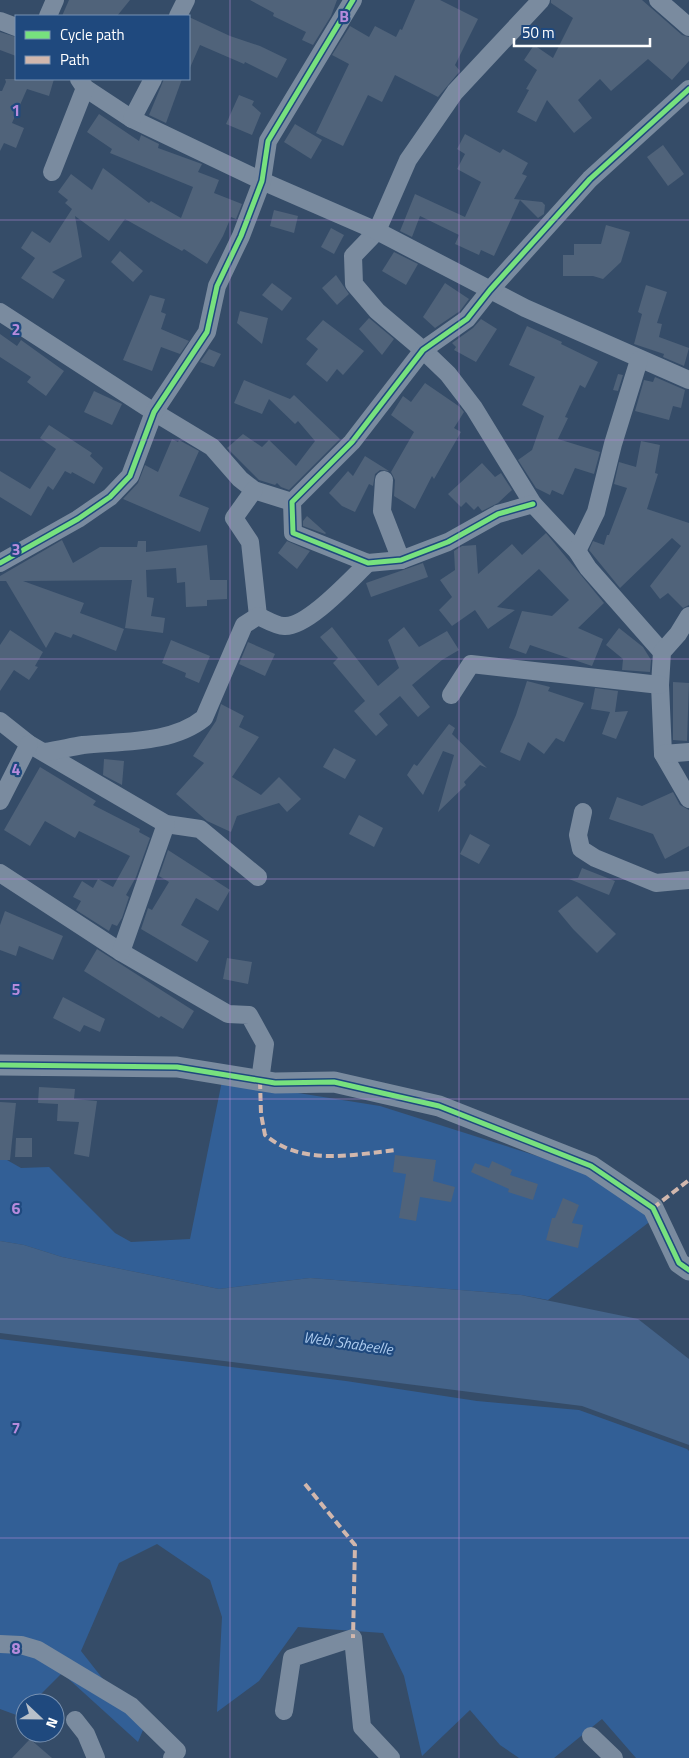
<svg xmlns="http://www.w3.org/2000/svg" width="689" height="1758" font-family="'Titillium Web',sans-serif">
	<rect width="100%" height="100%" fill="#354c68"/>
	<!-- green -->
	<g fill="#325f96">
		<path d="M222,1081L380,1106L594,1174L647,1208L648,1223L548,1300L521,1295L310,1278L219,1289L62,1257L24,1245L0,1241V1156L21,1168L49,1167L115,1233L131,1242L190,1239Z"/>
		<path d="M0,1339L346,1381L477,1401L579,1410L687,1449L689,1451V1758H636L602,1719L554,1758H519L500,1745L470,1710L422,1756L404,1676L383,1633L298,1627L259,1681L217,1712L222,1617L210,1580L157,1544L119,1563L81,1651L143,1730L138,1742L62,1673L32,1703H25V1710L19,1716L0,1709Z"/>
	</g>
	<!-- water -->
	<path fill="#446389" d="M0,1241L24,1245L62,1257L219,1289L310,1278L521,1295L638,1319L689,1359V1445L582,1406L0,1333Z"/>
	<!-- building -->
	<g fill="#50637a">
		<path d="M69,0H130L117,16H62Z"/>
		<path d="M250,0H337L331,16L313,45L302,40L306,32L273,16L274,13Z"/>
		<path d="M415,0H440L478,19L455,65L460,71L438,97L395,75L382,102L368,95L343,146L316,133L349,64L332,55L350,26L369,37L375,26L396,37L400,29L402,30Z"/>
		<path d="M551,0H642L682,35L689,37V61L672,80L648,59L611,91L600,79L578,100L592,118L574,133L547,100L536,122L517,112L529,90L526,89L537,70L524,60L534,45L553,58L573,18L551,3Z"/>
		<path d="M189,17L230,36L260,46L287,59L277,78L245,62L244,64L200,45L189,70Z"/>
		<path d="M0,32L16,37V56L0,50Z"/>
		<path d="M5,79H54L49,96L27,89L12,123L24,128L16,148L4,143L0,151V91H2L6,82Z"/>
		<path d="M164,79H182L166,123L149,115Z"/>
		<path d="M239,95L254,101L252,105L261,113L252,135L226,124Z"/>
		<path d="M99,114L139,141L141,135L159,144L158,148L202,164L198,172L219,180L214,193L242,204L236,219L231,217L223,236L207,264L184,249L182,251L125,219L109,241L75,216L82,257L52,272L65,280L53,299L21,278L35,258L21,248L32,231L50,243L72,209L65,203L68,200L58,192L71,174L92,190L103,168L149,203L151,201L181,218L193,187L110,153L112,149L87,132Z"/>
		<path d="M295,124L322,140L311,159L284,142Z"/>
		<path d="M465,134L500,153L503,149L528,163L522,174L527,176L514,199L542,202L545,205L544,214L538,218L520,200L494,256L481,250L479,255L455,244L459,235L420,216L412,237L400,231L415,194L465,217L481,182L457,169L465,154L457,149Z"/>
		<path d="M663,145L684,174L668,186L647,157Z"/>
		<path d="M274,210L298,216L294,233L270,226Z"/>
		<path d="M606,225L630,232L621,262L603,279L593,276H563V255H574V244H601Z"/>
		<path d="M331,228L344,235L334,254L321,247Z"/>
		<path d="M120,251L143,271L133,282L111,262Z"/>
		<path d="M394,252L418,264L406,285L382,271Z"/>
		<path d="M336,275L349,294L337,305L322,288Z"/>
		<path d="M272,283L292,298L282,311L262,295Z"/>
		<path d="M445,283L469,299L460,311L435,328L423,317Z"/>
		<path d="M646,285L667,292L657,323L662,324L659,337L689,348L684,366L663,357L664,354L634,344L642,314L638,312Z"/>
		<path d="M150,295L165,299L161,312L166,314L161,329L189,341L180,354L161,347L152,371L123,360Z"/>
		<path d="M240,311L268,318L262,344L237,323Z"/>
		<path d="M369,318L394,339L382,355L359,329Z"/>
		<path d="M481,319L497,329L476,362L454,350L456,347L452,343L473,328Z"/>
		<path d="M323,320L364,351L343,375L337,369L327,382L306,364L318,349L306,339Z"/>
		<path d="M527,326L562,342L561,344L598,362L585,388L580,385L565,417L568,418L558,439L600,452L594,474L575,468L563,495L552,490L550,495L536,488L518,460L532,450L544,416L522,405L535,377L509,365Z"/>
		<path d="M0,334L17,346L21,340L64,371L46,396L27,382L31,377L0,357Z"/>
		<path d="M209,349L221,354L214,367L200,362Z"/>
		<path d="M618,374L623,375L618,391L613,390Z"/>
		<path d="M655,377L685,390L681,408L673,406L669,420L635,411L644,380L653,382Z"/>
		<path d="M244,380L290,399L294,395L340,439L289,490L281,487L277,483L275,485L259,480L227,448L243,434L262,447L269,440L296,466L315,441L298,421L295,424L269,399L262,414L234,403Z"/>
		<path d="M425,383L460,407L464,412L454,428L461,432L434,479L432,476L415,509L394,496L395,480L391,472L414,432L391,415L403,396L411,402Z"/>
		<path d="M94,391L122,404L112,425L84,412Z"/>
		<path d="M49,425L92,453L90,456L103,468L94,484L72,472L71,474L65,471L53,490L48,486L31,516L0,497V471L30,489L56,449L40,438Z"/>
		<path d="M172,439L178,442L179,440L199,451L179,496L209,508L200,532L123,499L138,483L145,465L158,472Z"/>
		<path d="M641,441L660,445L655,473L658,474L647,509L689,523V605L683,608L668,593L660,599L650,586L681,546L672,538L620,588L589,550L593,541L604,545L607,535H609L627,488L614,484L619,462L636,467Z"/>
		<path d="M365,456L389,471L380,470L375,474L373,486L369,484L355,512L342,506L329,493L348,471L353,476Z"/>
		<path d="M482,463L495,477L501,473L512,490L498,503L482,511L478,506L474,510L466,502L461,507L448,494Z"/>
		<path d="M307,516L326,533L325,534L303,526V521Z"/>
		<path d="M546,533L604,603L578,628L603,639L592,666L530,645L526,654L509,648L522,611L552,616L569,600L539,569L497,607L515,610L488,629L475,610L452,626L439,610L452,597L440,580L455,570L454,551L462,546L476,545L478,574L512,544L522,555Z"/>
		<path d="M62,540L73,563L100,547H137L138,541H146V552L207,545L210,580H227V599L207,600V606L186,607L185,582L177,583L176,568L146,570L147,597L154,598L151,616L165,618L163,633L125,628L132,580L23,581L84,603L80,613L124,629L116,651L73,634L71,638L55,632L46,648L6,581H0V576Z"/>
		<path d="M287,541L310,551L297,569L278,553Z"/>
		<path d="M423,563L428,577L371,597L366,583Z"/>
		<path d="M332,627L378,686L399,668L388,640L404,627L419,647L447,631L459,650L442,660L412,685L430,707L418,717L400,696L379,714L388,725L376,736L354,711L365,701L333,663L338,658L320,637Z"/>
		<path d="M619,628L643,647L651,660L650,672L622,670L623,659L606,645Z"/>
		<path d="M10,630L43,652L35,666L38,667L29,680L14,670L0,691V645Z"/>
		<path d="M171,640L210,656L199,683L185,677L186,673L162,663Z"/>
		<path d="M248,642L275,654L265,676L239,664Z"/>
		<path d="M527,681L550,687L548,691L584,703L564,742L556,738L544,754L528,742L520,761L500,752L516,715Z"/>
		<path d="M673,682L689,683L687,741L673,740Z"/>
		<path d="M595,688L618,691L615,712L628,711L616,739L602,734L610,712L591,709Z"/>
		<path d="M221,704L244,716L239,727L259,737L232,777L261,795L279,777L301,799L287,812L279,803L237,816L231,832L207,821L176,794L204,763L193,756L216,721Z"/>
		<path d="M449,724L455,728L452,734L487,768L480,765L464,782L466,785L438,812L454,755L443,751L423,795L407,775L414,764L417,766Z"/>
		<path d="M334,748L356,760L345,779L323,767Z"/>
		<path d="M104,759L124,761L122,785L103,775Z"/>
		<path d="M40,767L96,801L93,805L140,829L139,832L150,838L136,877L126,895L129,897L122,918L117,926L112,924L109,931L76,910L81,901L73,897L82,881L93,888L98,879L113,887L130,856L79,831L75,838L45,821L30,846L4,830Z"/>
		<path d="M673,792L680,805L689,810V846L665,859L653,834L609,819L617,797L642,806Z"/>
		<path d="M359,815L383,828L374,847L349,834Z"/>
		<path d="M470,834L490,845L479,864L460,854Z"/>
		<path d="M168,850L230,890L218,911L196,898L181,925L209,941L197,962L141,929L148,908L152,910L169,882L159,876Z"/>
		<path d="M582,868L615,881L609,895L569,879L578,878Z"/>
		<path d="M577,896L616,934L597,953L573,929L558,911Z"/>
		<path d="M5,911L63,936L53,960L19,946L16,956L0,950V925Z"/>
		<path d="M97,949L194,1011L183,1029L161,1016L159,1018L84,971Z"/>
		<path d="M227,958L252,962L248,984L223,979Z"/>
		<path d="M63,997L105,1019L100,1032L84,1025L80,1032L53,1018Z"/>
		<path d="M39,1087L75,1089L74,1099L97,1101L89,1157L74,1154L79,1122L57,1121L58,1104L38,1103Z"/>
		<path d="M0,1102L16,1103L10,1160H0Z"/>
		<path d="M16,1138H32V1157H15Z"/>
		<path d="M395,1155L436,1160L433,1181L455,1187L451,1202L420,1197L416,1221L399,1218L406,1174L393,1172Z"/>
		<path d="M492,1161L512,1170L510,1175L538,1184L533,1200L508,1192L509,1189L471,1172L475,1163L489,1168Z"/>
		<path d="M563,1198L579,1205L572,1223L583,1225L578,1248L546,1240L552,1218H555Z"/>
		<path d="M30,1739L52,1758H12Z"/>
	</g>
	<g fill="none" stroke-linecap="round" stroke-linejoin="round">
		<!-- minor -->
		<g stroke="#7a8b9f" stroke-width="18">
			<path d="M541,0L455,92L408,160L377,231L353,256L354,284L377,311L423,350L448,374L474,408L533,504L577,551L588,568L662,652"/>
			<path d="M658,0L689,27"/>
			<path d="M48,16L55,0"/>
			<path d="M178,16L186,0"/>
			<path d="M0,21L16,27"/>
			<path d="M79,79L85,88L132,119L262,181L377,231L525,308L689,380"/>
			<path d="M132,119L153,79"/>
			<path d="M52,172L85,88"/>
			<path d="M0,312L154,412L212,447L240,479L254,490L292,502"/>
			<path d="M384,480L382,511L401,560"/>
			<path d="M254,490L234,518L250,542L258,616"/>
			<path d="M533,504L498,514L448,542L401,560L368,563L293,533L292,502L352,442L423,350L467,319L490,290L590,179L689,89"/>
			<path d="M577,551L596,512L613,444L639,360"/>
			<path d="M0,563L78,519L110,497L130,476L154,412L207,332L217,286L241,236L262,181L268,141L353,0"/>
			<path d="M689,616L678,634L662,652L660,685L663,754L689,799"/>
			<path d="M451,695L471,664L660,685"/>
			<path d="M0,721L29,744L166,824L200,829L258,877"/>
			<path d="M45,752C58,750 71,747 83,745C122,741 172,744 204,718L244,625L258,616C265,619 276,626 284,626C307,628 351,579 368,563"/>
			<path d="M663,754L689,752"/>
			<path d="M0,801L29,744"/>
			<path d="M583,812L578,835L581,849L595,858L656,883L689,880"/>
			<path d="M0,873L121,952L228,1014L249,1015L265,1044L260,1081"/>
			<path d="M121,952L166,824"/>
			<path d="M0,1644L21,1645L38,1650L131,1706L177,1751L172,1758"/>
			<path d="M284,1711L292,1658L353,1638L362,1727L391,1758"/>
			<path d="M75,1720L86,1734L96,1758"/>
			<path d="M591,1736L614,1758"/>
		</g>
		<!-- tertiary -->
		<path stroke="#7a8b9f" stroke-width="21" d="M0,1065L177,1067L275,1083L334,1082L439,1106L591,1166L653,1208L679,1263L689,1270"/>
		<!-- quiet -->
		<g stroke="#d1b7ad" stroke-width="4" stroke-dasharray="8 4" stroke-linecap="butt">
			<path d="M260,1081L261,1114L265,1135C302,1166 351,1155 396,1150"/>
			<path d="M653,1208L689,1180"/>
			<path d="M305,1484L355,1545L353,1638"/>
		</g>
		<!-- cycleway casing -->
		<g stroke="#1f497e" stroke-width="8">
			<g id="cycleway">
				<path d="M533,504L498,514L448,542L401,560L368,563L293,533L292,502L352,442L423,350L467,319L490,290L590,179L689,89"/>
				<path d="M0,563L78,519L110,497L130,476L154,412L207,332L217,286L241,236L262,181L268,141L353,0"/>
				<path d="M0,1065L177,1067L275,1083L334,1082L439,1106L591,1166L653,1208L679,1263L689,1270"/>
			</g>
		</g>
		<!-- cycleway -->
		<use href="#cycleway" stroke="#77e17e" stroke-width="5"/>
	</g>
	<!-- grid -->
	<path fill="none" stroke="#b68bdc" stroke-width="1" stroke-opacity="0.55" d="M230,0V1758M459,0V1758M0,220H689M0,440H689M0,659H689M0,879H689M0,1099H689M0,1319H689M0,1538H689"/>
	<g text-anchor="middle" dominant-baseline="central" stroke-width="4.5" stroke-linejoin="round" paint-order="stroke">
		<!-- water labels -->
		<g font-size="15" font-style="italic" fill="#aeccef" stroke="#1f497e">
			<text transform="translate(348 1343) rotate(8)">Webi Shabeelle</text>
		</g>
	</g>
	<g font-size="16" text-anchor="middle" font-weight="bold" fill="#b68bdc" stroke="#1f497e" stroke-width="4.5" stroke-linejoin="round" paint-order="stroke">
		<text x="344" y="22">B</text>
		<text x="16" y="116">1</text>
		<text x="16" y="335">2</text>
		<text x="16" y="555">3</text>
		<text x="16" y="775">4</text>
		<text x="16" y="995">5</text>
		<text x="16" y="1214">6</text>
		<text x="16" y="1434">7</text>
		<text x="16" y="1654">8</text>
	</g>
	<!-- legend -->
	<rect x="15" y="15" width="175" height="65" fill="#1f497e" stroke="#7992b2"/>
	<rect x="25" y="31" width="25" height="8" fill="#77e17e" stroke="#7992b2"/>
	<text x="60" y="40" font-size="15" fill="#ffffff">Cycle path</text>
	<rect x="25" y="56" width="25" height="8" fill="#d1b7ad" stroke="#7992b2"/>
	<text x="60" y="65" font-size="15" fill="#ffffff">Path</text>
	<!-- north arrow -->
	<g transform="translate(40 1718) rotate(112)"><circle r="24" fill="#1f497e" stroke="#7992b2"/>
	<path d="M0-4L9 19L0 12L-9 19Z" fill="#b8c0ca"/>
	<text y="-8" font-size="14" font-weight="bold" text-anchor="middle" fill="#ffffff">N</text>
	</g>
	<!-- scale -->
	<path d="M514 38v8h136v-8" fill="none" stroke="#ffffff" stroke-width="2.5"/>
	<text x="522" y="38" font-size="15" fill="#ffffff" stroke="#1f497e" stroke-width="4" paint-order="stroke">50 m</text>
</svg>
